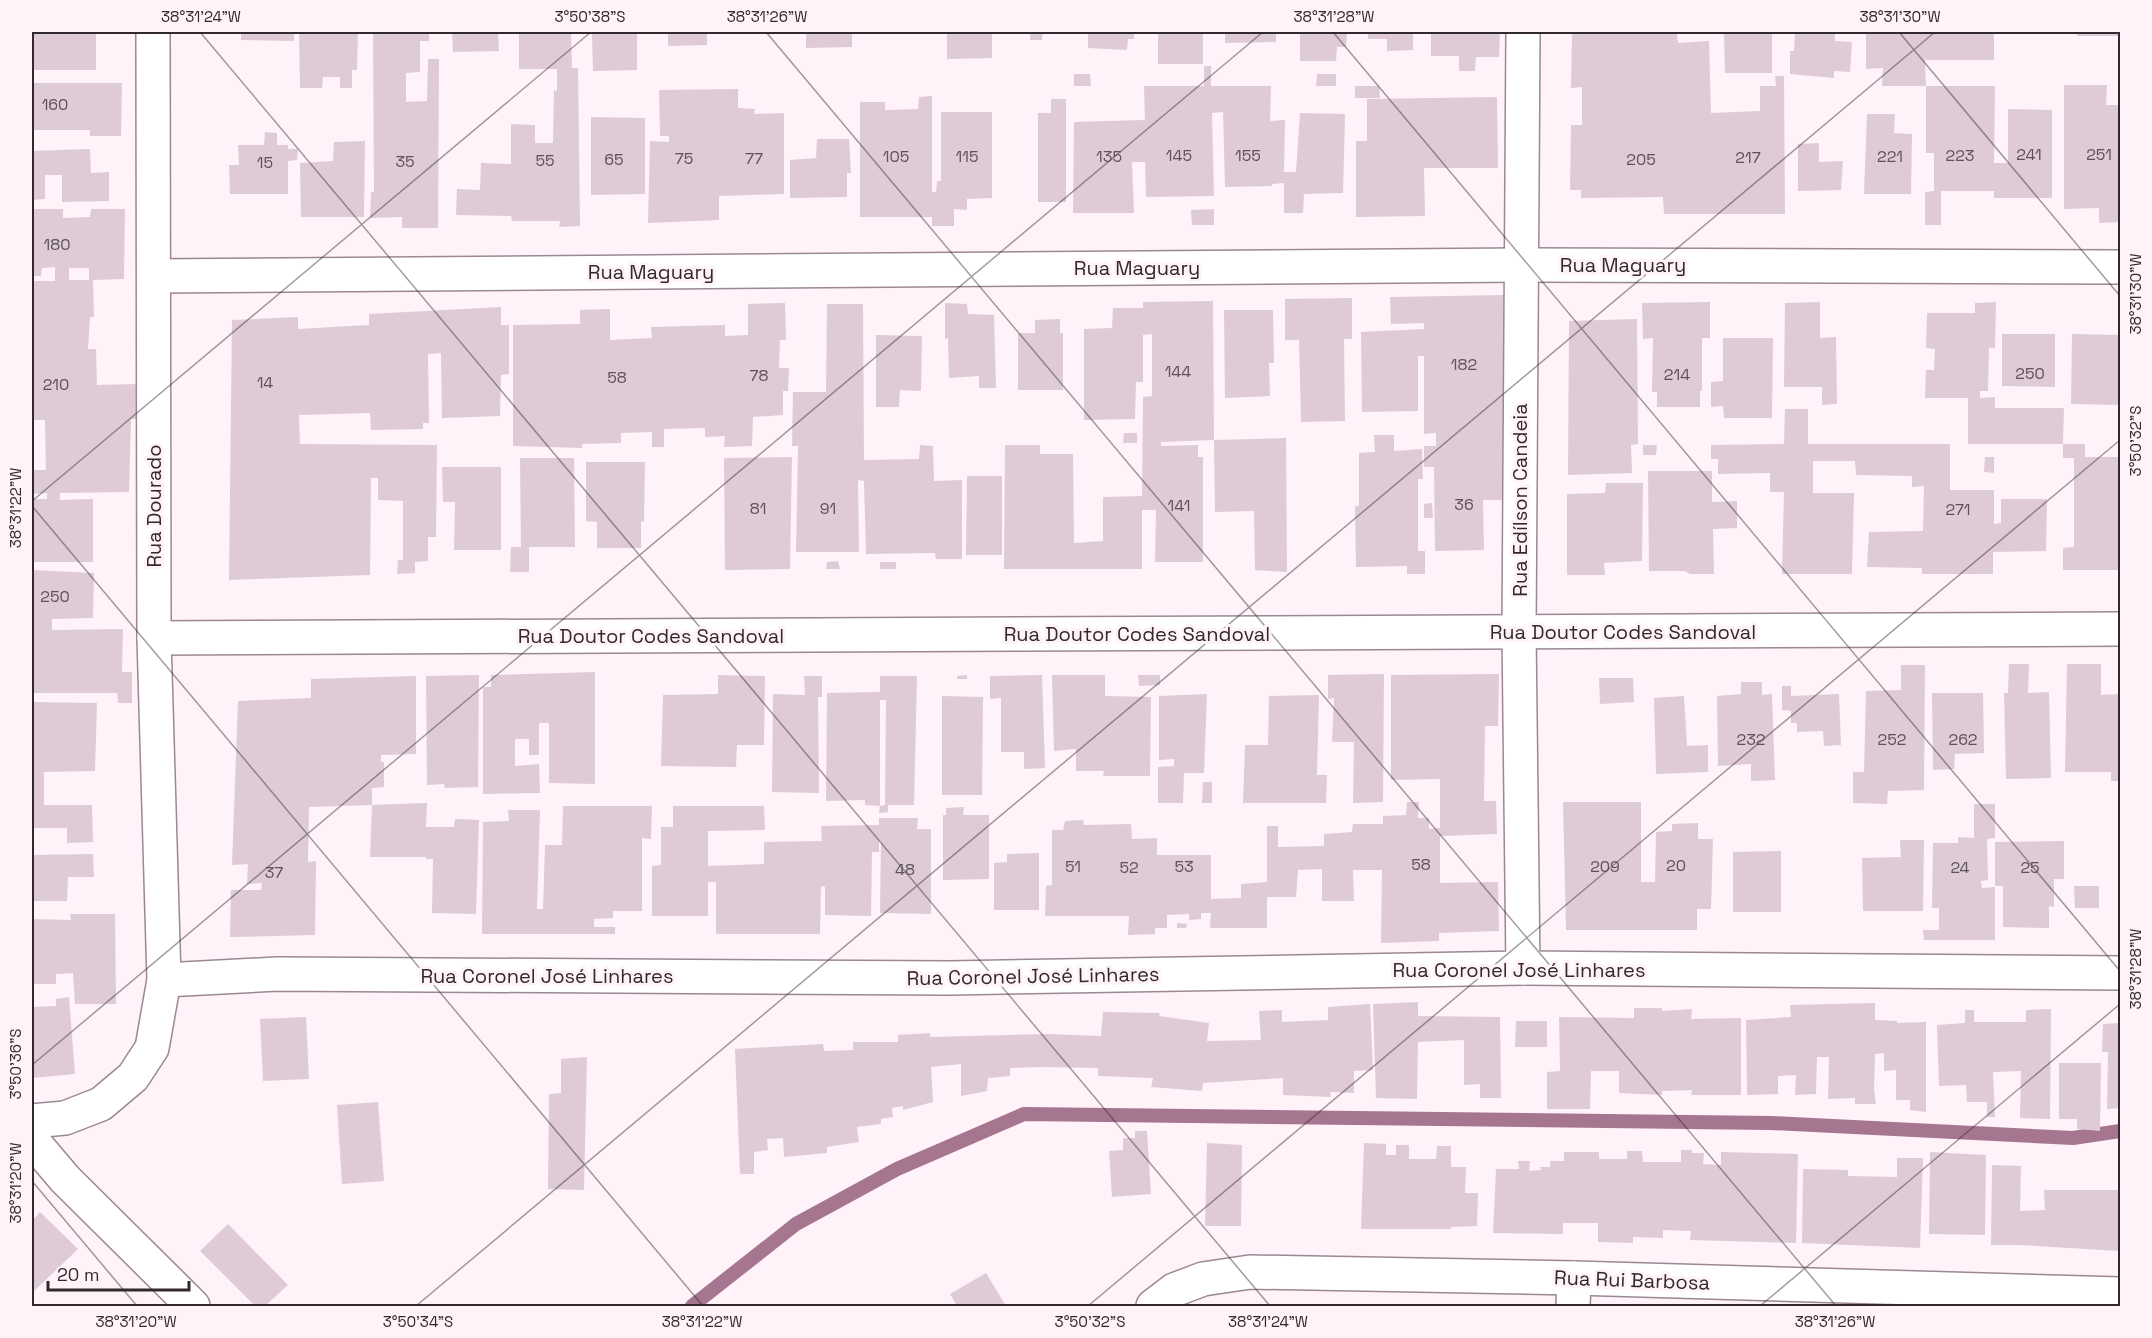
<svg xmlns="http://www.w3.org/2000/svg" width="2152" height="1338" font-family="'Space Grotesk',sans-serif">
	<rect width="100%" height="100%" fill="#fff2f8"/>
	<g fill="none" stroke-linecap="round" stroke-linejoin="round">
		<!-- stream -->
		<path stroke="#a67590" stroke-width="14" d="M692,1306L796,1224L897,1169L1024,1114L1771,1123L2073,1138L2120,1131"/>
	</g>
	<!-- building -->
	<g fill="#dfcbd5" fill-rule="evenodd">
		<rect x="32" y="32" width="64" height="38"/>
		<path d="M241,32H294V41L241,40Z"/>
		<path d="M299,32H358L357,70H352V88H340V77H323L322,88H300Z"/>
		<path d="M373,32H438V34H429V41H420V72L406,73V102L427,101L428,59H439L438,228H402V217L370,218L371,192H374Z"/>
		<path d="M452,32H498L499,51L453,52Z"/>
		<path d="M519,32H571L572,68H578L580,226L559,227L560,221H512L511,216L456,215L457,189L480,190L481,163L511,164V124L535,125V143H553L554,90L557,91V69H519Z"/>
		<path d="M592,32H637V70L593,71Z"/>
		<path d="M668,32H707V45L668,46Z"/>
		<path d="M806,32H852V47L806,48Z"/>
		<path d="M947,32H992V58L947,59Z"/>
		<path d="M1030,32H1043L1042,40H1030Z"/>
		<path d="M1088,32H1134V39H1128L1127,50L1088,48Z"/>
		<rect x="1158" y="32" width="45" height="32"/>
		<path d="M1225,32H1276V42L1225,43Z"/>
		<path d="M1300,32H1347L1346,47H1337L1336,61H1300Z"/>
		<path d="M1368,32H1413V50L1387,51V39H1368Z"/>
		<path d="M1431,32H1500L1499,57H1476L1475,71H1459V56H1431Z"/>
		<path d="M1572,32H1677L1678,43L1709,41L1711,113L1760,111V86H1776L1775,76H1784L1785,214H1664L1663,197L1581,198V190H1570L1571,125H1582V87L1571,88Z"/>
		<path d="M1724,32H1772V73H1725Z"/>
		<path d="M1795,32H1835V41L1852,42L1850,72L1834,71V78L1790,74V51H1794Z"/>
		<path d="M1866,32H1994V60H1925L1926,86H1995L1994,163H2008V109L2052,110V198H1994V191H1941V225H1925V192L1934,191V153H1926V86H1882L1883,68L1866,69Z"/>
		<rect x="2077" y="32" width="43" height="4"/>
		<path d="M1204,66H1211V86H1271L1270,121L1285,120L1284,172H1296L1300,113L1345,114L1343,193L1304,194L1303,213H1284V183L1272,184V186L1225,187L1223,112L1212,113L1214,196L1146,197L1145,162H1132L1134,213H1073L1074,122L1145,120L1144,86H1204Z"/>
		<path d="M1074,74H1090L1091,86H1074Z"/>
		<path d="M1317,74H1336V86H1316Z"/>
		<path d="M32,83H122L121,136H90V130H32Z"/>
		<path d="M2064,85H2107L2106,105H2120V222L2099,223V208L2064,209Z"/>
		<path d="M1355,86H1379L1380,98H1355Z"/>
		<path d="M738,89V108L755,109L754,114L784,113V194L719,196V220L648,223L650,141L669,142V136H660L659,90Z"/>
		<path d="M932,96V192H936L937,181H941V112H992V198L967,199V210L954,209V226H932V217H860V102H885V110L918,109L919,97Z"/>
		<path d="M1497,97L1498,168H1424L1425,216L1356,217V141H1367V99Z"/>
		<path d="M1051,99H1066V202H1038V113H1051Z"/>
		<path d="M1867,114H1895L1894,133L1912,134L1911,194H1864Z"/>
		<path d="M591,117L645,118V194L591,195Z"/>
		<path d="M265,132L277,133V145H288V149H298L297,160L288,161V194H230L229,165H239L238,145H264Z"/>
		<path d="M817,139H849L851,173H847V197L790,198V160L816,158Z"/>
		<path d="M365,141L364,217H301L300,163L333,161L334,142Z"/>
		<path d="M1819,143V162L1843,161L1841,190L1798,191V144Z"/>
		<path d="M90,149L91,173L109,172V201L62,202V175H45V199L32,200V151Z"/>
		<path d="M32,209H63V218L90,217L91,209H125L124,279L93,280L94,317H90L88,349H96L97,385L137,384V419H131L129,492L60,493V500L93,499V562H32V499H47V493L32,494V470H46L45,420H32V281H55V267L42,268L41,276H32ZM69,268H89V280H69Z"/>
		<path d="M1214,209V225H1192L1191,210Z"/>
		<path d="M1504,295L1503,500H1483L1484,550L1435,551L1434,467H1424V446H1436V433L1424,434V356H1418V411L1362,412L1361,332L1424,329V323L1391,324L1390,297Z"/>
		<path d="M1352,298V339H1344L1345,421L1301,422L1299,340H1285V299Z"/>
		<path d="M1213,301L1214,440L1161,442V446L1198,445V457H1203V562H1155L1156,510H1142V569H1004L1005,445H1040V454H1073L1074,543L1103,541V497L1142,496L1143,397L1152,396V334L1143,335V382H1136L1135,419L1084,420V329L1112,328L1113,308H1143V302Z"/>
		<path d="M1710,302V338H1702V391H1700V407H1657V392H1652L1653,338L1643,339L1642,303Z"/>
		<path d="M1820,302V338L1836,337L1837,404L1822,405V387H1784L1785,303Z"/>
		<path d="M1996,302L1995,348H1989L1988,391H1980V398L1995,397V408H2064L2063,444H1968V398H1925L1926,370H1934L1935,349L1926,348L1927,313H1975V303Z"/>
		<path d="M785,303L786,340H780L779,368H789L788,391H783V415L753,417L752,446L724,447L725,436L705,437V428L664,429V447H652V432L621,433V443L582,444V448L513,446V325L580,324V310L610,309V340L652,338L651,327L725,325V336L748,335V304Z"/>
		<path d="M945,303L967,304L968,314L994,315L996,388H979V376L949,378L948,338L945,339Z"/>
		<path d="M827,304H863L864,460L919,459L920,445L933,446L934,481L962,480V559H936L935,553L866,554L864,481L858,480L859,552H796L798,446H792L793,392H826Z"/>
		<path d="M501,307V325H509V374L501,375L500,416L442,418L441,353L428,354L429,423H423V429L371,430L370,413L299,415L300,444L437,445L436,537H428V561L415,562V573L397,574L398,560H403V501L378,500V478H371L370,575L229,580L232,320L298,317V329L369,325V314Z"/>
		<path d="M1224,310H1273L1274,363H1269L1270,396L1225,398Z"/>
		<path d="M1060,319V333H1063V390H1018V333H1035V320Z"/>
		<path d="M1637,319L1638,444L1631,445L1632,473L1568,475L1569,321Z"/>
		<path d="M2002,334H2055V387L2002,386Z"/>
		<path d="M2072,334L2120,335V405L2071,404Z"/>
		<path d="M876,335L922,336L921,391L900,390L899,407H876Z"/>
		<path d="M1723,338H1773L1772,418H1724L1723,406L1711,407V382L1723,381Z"/>
		<path d="M1785,409H1808V444H1950V490H1994V524L2001,523V499H2047L2046,551L1993,552V574H1922V568L1867,567L1869,532L1923,531L1924,486L1912,487V476L1856,475L1855,461H1813V493H1854L1852,574H1782L1784,492H1770V473L1718,474V459H1711V445L1784,444Z"/>
		<path d="M1124,433H1137V443H1123Z"/>
		<path d="M1374,435H1394V451L1422,449L1423,479H1418V551H1425V574H1407V566L1356,567L1355,506H1359V453L1375,452Z"/>
		<path d="M1286,438L1287,572L1255,570L1254,511L1215,512L1214,440Z"/>
		<path d="M2063,444H2085V457H2120V570H2063V548L2074,547V458H2063Z"/>
		<path d="M1643,445H1657L1656,455H1643Z"/>
		<path d="M792,457L790,569L725,570L724,458Z"/>
		<path d="M1985,457H1994V473L1984,472Z"/>
		<path d="M520,458H574L575,547H529V572H510L511,547H521Z"/>
		<path d="M586,462H645L644,522L641,521V548H597V522L586,521Z"/>
		<path d="M442,467H501V550H454L455,502H443Z"/>
		<path d="M1648,471H1712V502L1737,501V528L1713,529L1714,574H1690L1685,571H1649Z"/>
		<path d="M967,476H1002V555H966Z"/>
		<path d="M1606,483H1643L1642,561L1604,563L1605,575H1567V494L1605,493Z"/>
		<path d="M1432,503L1433,518H1424V504Z"/>
		<path d="M838,561L840,569H826L827,562Z"/>
		<rect x="880" y="562" width="16" height="7"/>
		<path d="M32,570L94,573L93,618L52,619V630L123,629L122,672H132V703H118L117,693H32Z"/>
		<path d="M2009,664H2029L2028,693L2049,692L2051,778L2006,779L2004,693H2008Z"/>
		<path d="M2067,664H2101V695L2120,694V781H2111V772H2065Z"/>
		<path d="M1901,665H1925L1924,790L1888,791L1887,804L1853,803V772H1864L1866,691L1901,690Z"/>
		<path d="M595,672V784L549,783V723H539V755H529V739H515V766L539,764L540,793L483,794V687H491V675Z"/>
		<path d="M1384,674L1383,802L1353,803L1354,742H1332L1334,698L1328,699V675Z"/>
		<path d="M1499,674L1498,726H1485L1484,801H1496L1497,834L1440,836V883L1498,882L1499,931L1439,933V941L1381,943L1382,870H1353L1354,901H1322V869L1298,870L1296,897H1267V928H1210L1211,913H1201V919L1189,920V914L1167,915V928H1155V934L1128,935L1129,916H1045L1046,886L1052,885V830H1063L1065,821L1083,820L1084,825L1131,824L1132,839L1157,838V855H1211V899L1241,898V884L1267,882V826H1278V847L1324,846V834L1352,832L1353,824H1383V816L1406,815L1407,802H1419L1418,818H1429V829L1440,828V779L1391,780V675Z"/>
		<path d="M479,675L478,787L445,788L444,784L427,785L426,676Z"/>
		<path d="M718,675L765,676L764,745H737L736,767L661,766L663,695L718,694Z"/>
		<path d="M967,675V679H957V676Z"/>
		<path d="M1042,675L1045,768L1024,769V752H1001V698L990,699V676Z"/>
		<path d="M1052,675H1105V696L1151,697L1150,776H1103L1104,771H1076V749L1054,751Z"/>
		<path d="M1138,675H1160V685L1139,686Z"/>
		<path d="M416,676V754L381,755V762H384V787L372,788V805L427,803L426,827H454L455,819L479,820L476,914L432,913L433,859H426V857H370L372,805L309,807L308,862L316,861L315,935L230,937L231,890H261L262,883L247,884L248,864L232,865L238,701L311,698V679Z"/>
		<path d="M804,676H822V697H818L819,793L772,792L773,694L805,695Z"/>
		<path d="M880,676H917L914,805H888V812L879,813L880,806L885,805L886,700H880V806L865,805V800L826,801L827,693L880,692Z"/>
		<path d="M1599,678H1633L1634,702L1600,704Z"/>
		<path d="M1741,682H1762V695L1772,694L1775,780L1751,781V764L1718,766L1717,696L1741,694Z"/>
		<path d="M1782,686H1791V696L1839,694L1841,745L1824,746L1823,731L1797,732V723H1791V711L1782,710Z"/>
		<path d="M1932,693H1983L1984,753L1955,754L1954,769L1933,770Z"/>
		<path d="M1207,694L1204,773H1184L1183,803H1158V767L1174,766V759L1159,760V696Z"/>
		<path d="M1319,695L1317,775H1327L1326,803H1243L1245,745H1268L1269,696Z"/>
		<path d="M942,696L983,697L982,795H942Z"/>
		<path d="M1684,696L1687,746L1708,745V772L1656,774L1654,698Z"/>
		<path d="M32,702L97,703L95,771L44,772V805H92L93,842L67,843V828H32Z"/>
		<path d="M1203,782H1212V803H1202Z"/>
		<path d="M1563,802H1641V882H1655L1656,832L1672,831V824L1698,823V839H1713L1711,909H1697V930H1566Z"/>
		<path d="M1974,804H1995V838L1987,839L1988,880L1981,881L1982,888L1995,887V940H1924L1923,930H1939V908H1932L1933,843H1958V837L1974,838Z"/>
		<path d="M563,806H652L651,839L642,838V911H613V918L594,919V927H615V934H482L483,822L509,821L508,810H540L537,909H543L545,845H562Z"/>
		<path d="M673,806H764L765,830L708,831V866L764,864V842L822,841L821,826L879,825V818H918L917,829H931V914L880,913L881,841H879V852H872L871,916L825,915V887L821,886L820,934H716V882H708V916H652V866L661,865V827H673Z"/>
		<path d="M964,807L963,815H989V879L943,880V815H946V808Z"/>
		<path d="M1900,840H1924L1923,911H1863L1862,858L1901,857Z"/>
		<path d="M2064,841V879H2054V907L2049,906V928L2003,927V886H1995V842Z"/>
		<path d="M1781,851V912H1733V852Z"/>
		<path d="M1039,853V910H994V863L1007,862V854Z"/>
		<path d="M93,854L94,877H68L67,901H32V855Z"/>
		<path d="M2074,886H2099V908H2075Z"/>
		<path d="M70,914H115L116,1004H75L73,973L56,974V984H33L32,919L71,920Z"/>
		<path d="M1177,923L1187,924L1186,928H1177Z"/>
		<path d="M69,997L75,1074L32,1078V1007L56,1006V999Z"/>
		<path d="M1418,1002V1016L1500,1017L1501,1098H1480V1084L1464,1085V1040L1418,1042L1417,1099L1376,1098L1373,1004Z"/>
		<path d="M1875,1003V1020L1897,1021V1023L1926,1022V1112L1910,1110V1100H1896V1070L1884,1071V1053L1875,1054L1874,1090L1876,1104H1855V1098L1828,1099L1829,1057H1817L1816,1094L1795,1095L1796,1075L1778,1076V1094L1747,1095L1746,1020L1791,1017L1790,1005Z"/>
		<path d="M1370,1004L1373,1070L1354,1071V1093L1330,1092L1331,1097L1283,1095V1078L1203,1083L1202,1091L1151,1087L1153,1078L1098,1076V1068L1045,1067L1010,1068V1076L988,1078L987,1091L961,1096V1064L931,1067L933,1102L903,1110V1106L892,1108L893,1117L881,1119V1124L857,1127L859,1142L827,1147V1153L784,1157L783,1138L767,1139L768,1150L754,1152V1174H740L735,1049L823,1044L824,1051L853,1050V1042H898V1035L930,1033V1037L1046,1034L1101,1036L1103,1012L1160,1013L1159,1016L1209,1023L1207,1041L1261,1040L1259,1011L1282,1010V1022L1328,1020V1007Z"/>
		<path d="M1634,1008H1662V1011L1692,1009L1691,1019L1741,1018V1095H1691L1692,1090L1662,1091V1095L1619,1093V1071H1591L1590,1109H1547V1072L1560,1071L1559,1017L1634,1018Z"/>
		<path d="M2051,1009L2050,1119L2020,1118L2021,1071L1993,1072L1995,1117H1987V1102H1967L1966,1085L1939,1086L1937,1025L1965,1023V1010H1974V1022H2026V1010Z"/>
		<path d="M306,1017L309,1079L263,1081L260,1019Z"/>
		<path d="M1516,1021H1547V1047H1515Z"/>
		<path d="M2120,1023V1108L2107,1109L2108,1052H2102L2103,1024Z"/>
		<path d="M587,1057L584,1190L548,1189L549,1094L561,1093V1059Z"/>
		<path d="M2059,1063H2101L2100,1131L2077,1129V1119H2059Z"/>
		<path d="M378,1102L384,1181L342,1184L337,1105Z"/>
		<path d="M1135,1131H1147L1151,1194L1112,1197L1109,1151L1123,1150V1138H1135Z"/>
		<path d="M1207,1143L1242,1145L1241,1226H1205Z"/>
		<path d="M1364,1143L1386,1144V1155H1396V1145H1409V1159H1436L1437,1146H1451V1167H1466L1465,1193H1478L1477,1226L1451,1227V1229H1361Z"/>
		<path d="M1681,1150H1692V1153H1704L1703,1164L1721,1165V1152L1798,1154L1796,1243L1690,1240L1691,1231L1663,1230V1238L1633,1237V1243L1598,1242V1223H1563V1234L1493,1233L1496,1169H1519L1518,1161H1530L1529,1171L1541,1170L1540,1167H1550V1161H1564V1152H1599V1159H1627V1151H1642L1643,1162H1681Z"/>
		<path d="M1930,1152L1986,1155L1985,1235L1929,1234Z"/>
		<path d="M1897,1158H1923L1920,1248L1802,1243L1803,1169L1848,1170V1176L1897,1177Z"/>
		<path d="M1992,1165L2021,1166L2020,1211L2045,1210L2044,1190H2120V1251L2020,1245H1991Z"/>
		<path d="M40,1212L78,1249L32,1293V1221Z"/>
		<path d="M228,1224L288,1285L265,1306H255L200,1251Z"/>
		<path d="M986,1273L1006,1306H957L950,1294Z"/>
	</g>
	<g fill="none" stroke-linecap="round" stroke-linejoin="round">
		<!-- minor casing -->
		<g stroke="#9b8892" stroke-width="36">
			<g id="minor">
				<path d="M154,276L1522,265L2120,267"/>
				<path d="M154,638L2120,629"/>
				<path d="M1523,968L1519,632L1523,32"/>
				<path d="M164,980L277,974L950,978L1523,968L2120,973"/>
				<path d="M32,1121L65,1118L101,1104L133,1077L152,1048L164,980L154,638L153,32"/>
				<path d="M32,1140L65,1179L193,1306"/>
				<path d="M1153,1306L1174,1290L1203,1279L1250,1272L1574,1278L2120,1294"/>
				<path d="M1573,1306L1574,1278"/>
			</g>
		</g>
		<!-- minor -->
		<use href="#minor" stroke="#fff" stroke-width="33"/>
	</g>
	<!-- ticks -->
	<path fill="none" stroke="#31292d" stroke-width="1.5" stroke-opacity="0.45" d="M200,32L1270,1306M766,32L1836,1306M1333,32L2120,971M1899,32L2120,296M32,501L591,32M32,506L703,1306M32,1065L1263,32M32,1181L137,1306M416,1306L1935,32M1088,1306L2120,440M1760,1306L2120,1004"/>
	<g text-anchor="middle" dominant-baseline="central" stroke-width="6" stroke-linejoin="round" paint-order="stroke">
		<!-- number labels -->
		<g font-size="16" fill="#5c5257">
			<text x="55" y="104">160</text>
			<text x="2029" y="154">241</text>
			<text x="2099" y="154">251</text>
			<text x="1179" y="155">145</text>
			<text x="1248" y="155">155</text>
			<text x="1960" y="155">223</text>
			<text x="896" y="156">105</text>
			<text x="967" y="156">115</text>
			<text x="1109" y="156">135</text>
			<text x="1890" y="156">221</text>
			<text x="1748" y="157">217</text>
			<text x="684" y="158">75</text>
			<text x="754" y="158">77</text>
			<text x="614" y="159">65</text>
			<text x="1641" y="159">205</text>
			<text x="545" y="160">55</text>
			<text x="405" y="161">35</text>
			<text x="265" y="162">15</text>
			<text x="57" y="244">180</text>
			<text x="1464" y="364">182</text>
			<text x="1178" y="371">144</text>
			<text x="2030" y="373">250</text>
			<text x="1677" y="374">214</text>
			<text x="759" y="375">78</text>
			<text x="617" y="377">58</text>
			<text x="265" y="382">14</text>
			<text x="56" y="384">210</text>
			<text x="1464" y="504">36</text>
			<text x="1179" y="505">141</text>
			<text x="758" y="508">81</text>
			<text x="828" y="508">91</text>
			<text x="1958" y="509">271</text>
			<text x="55" y="596">250</text>
			<text x="1751" y="739">232</text>
			<text x="1892" y="739">252</text>
			<text x="1963" y="739">262</text>
			<text x="1421" y="864">58</text>
			<text x="1676" y="865">20</text>
			<text x="1073" y="866">51</text>
			<text x="1184" y="866">53</text>
			<text x="1605" y="866">209</text>
			<text x="1129" y="867">52</text>
			<text x="1960" y="867">24</text>
			<text x="2030" y="867">25</text>
			<text x="905" y="869">48</text>
			<text x="274" y="872">37</text>
		</g>
		<!-- street labels -->
		<g font-size="20" fill="#31292d" stroke="#fff2f8">
			<text x="1623" y="265">Rua Maguary</text>
			<text x="1137" y="268">Rua Maguary</text>
			<text x="651" y="272">Rua Maguary</text>
			<text transform="translate(1520 500) rotate(-90)">Rua Edílson Candeia</text>
			<text transform="translate(154 506) rotate(-90)">Rua Dourado</text>
			<text x="1623" y="632">Rua Doutor Codes Sandoval</text>
			<text x="1137" y="634">Rua Doutor Codes Sandoval</text>
			<text x="651" y="636">Rua Doutor Codes Sandoval</text>
			<text x="1519" y="970">Rua Coronel José Linhares</text>
			<text x="547" y="976">Rua Coronel José Linhares</text>
			<text transform="translate(1033 976) rotate(-1)">Rua Coronel José Linhares</text>
			<text transform="translate(1632 1280) rotate(2)">Rua Rui Barbosa</text>
		</g>
	</g>
	<!-- border -->
	<rect width="2152" height="1338" fill="none" stroke="#fff2f8" stroke-width="66"/>
	<!-- scale -->
	<path d="M48 1281v9h141v-9" fill="none" stroke="#31292d" stroke-width="3"/>
	<text x="57" y="1281" font-size="18" fill="#31292d" stroke="#fff2f8" stroke-width="4.5" paint-order="stroke">20 m</text>
	<rect x="33" y="33" width="2086" height="1272" fill="none" stroke="#31292d" stroke-width="2"/>
	<g font-size="15" text-anchor="middle" fill="#31292d">
		<text x="201" y="22">38°31'24"W</text>
		<text x="590" y="22">3°50'38"S</text>
		<text x="767" y="22">38°31'26"W</text>
		<text x="1334" y="22">38°31'28"W</text>
		<text x="1900" y="22">38°31'30"W</text>
		<text transform="translate(2136 294) rotate(-90)" y="5">38°31'30"W</text>
		<text transform="translate(2136 441) rotate(-90)" y="5">3°50'32"S</text>
		<text transform="translate(16 508) rotate(-90)" y="5">38°31'22"W</text>
		<text transform="translate(2136 969) rotate(-90)" y="5">38°31'28"W</text>
		<text transform="translate(16 1064) rotate(-90)" y="5">3°50'36"S</text>
		<text transform="translate(16 1183) rotate(-90)" y="5">38°31'20"W</text>
		<text x="136" y="1327">38°31'20"W</text>
		<text x="418" y="1327">3°50'34"S</text>
		<text x="702" y="1327">38°31'22"W</text>
		<text x="1090" y="1327">3°50'32"S</text>
		<text x="1268" y="1327">38°31'24"W</text>
		<text x="1835" y="1327">38°31'26"W</text>
	</g>
</svg>
